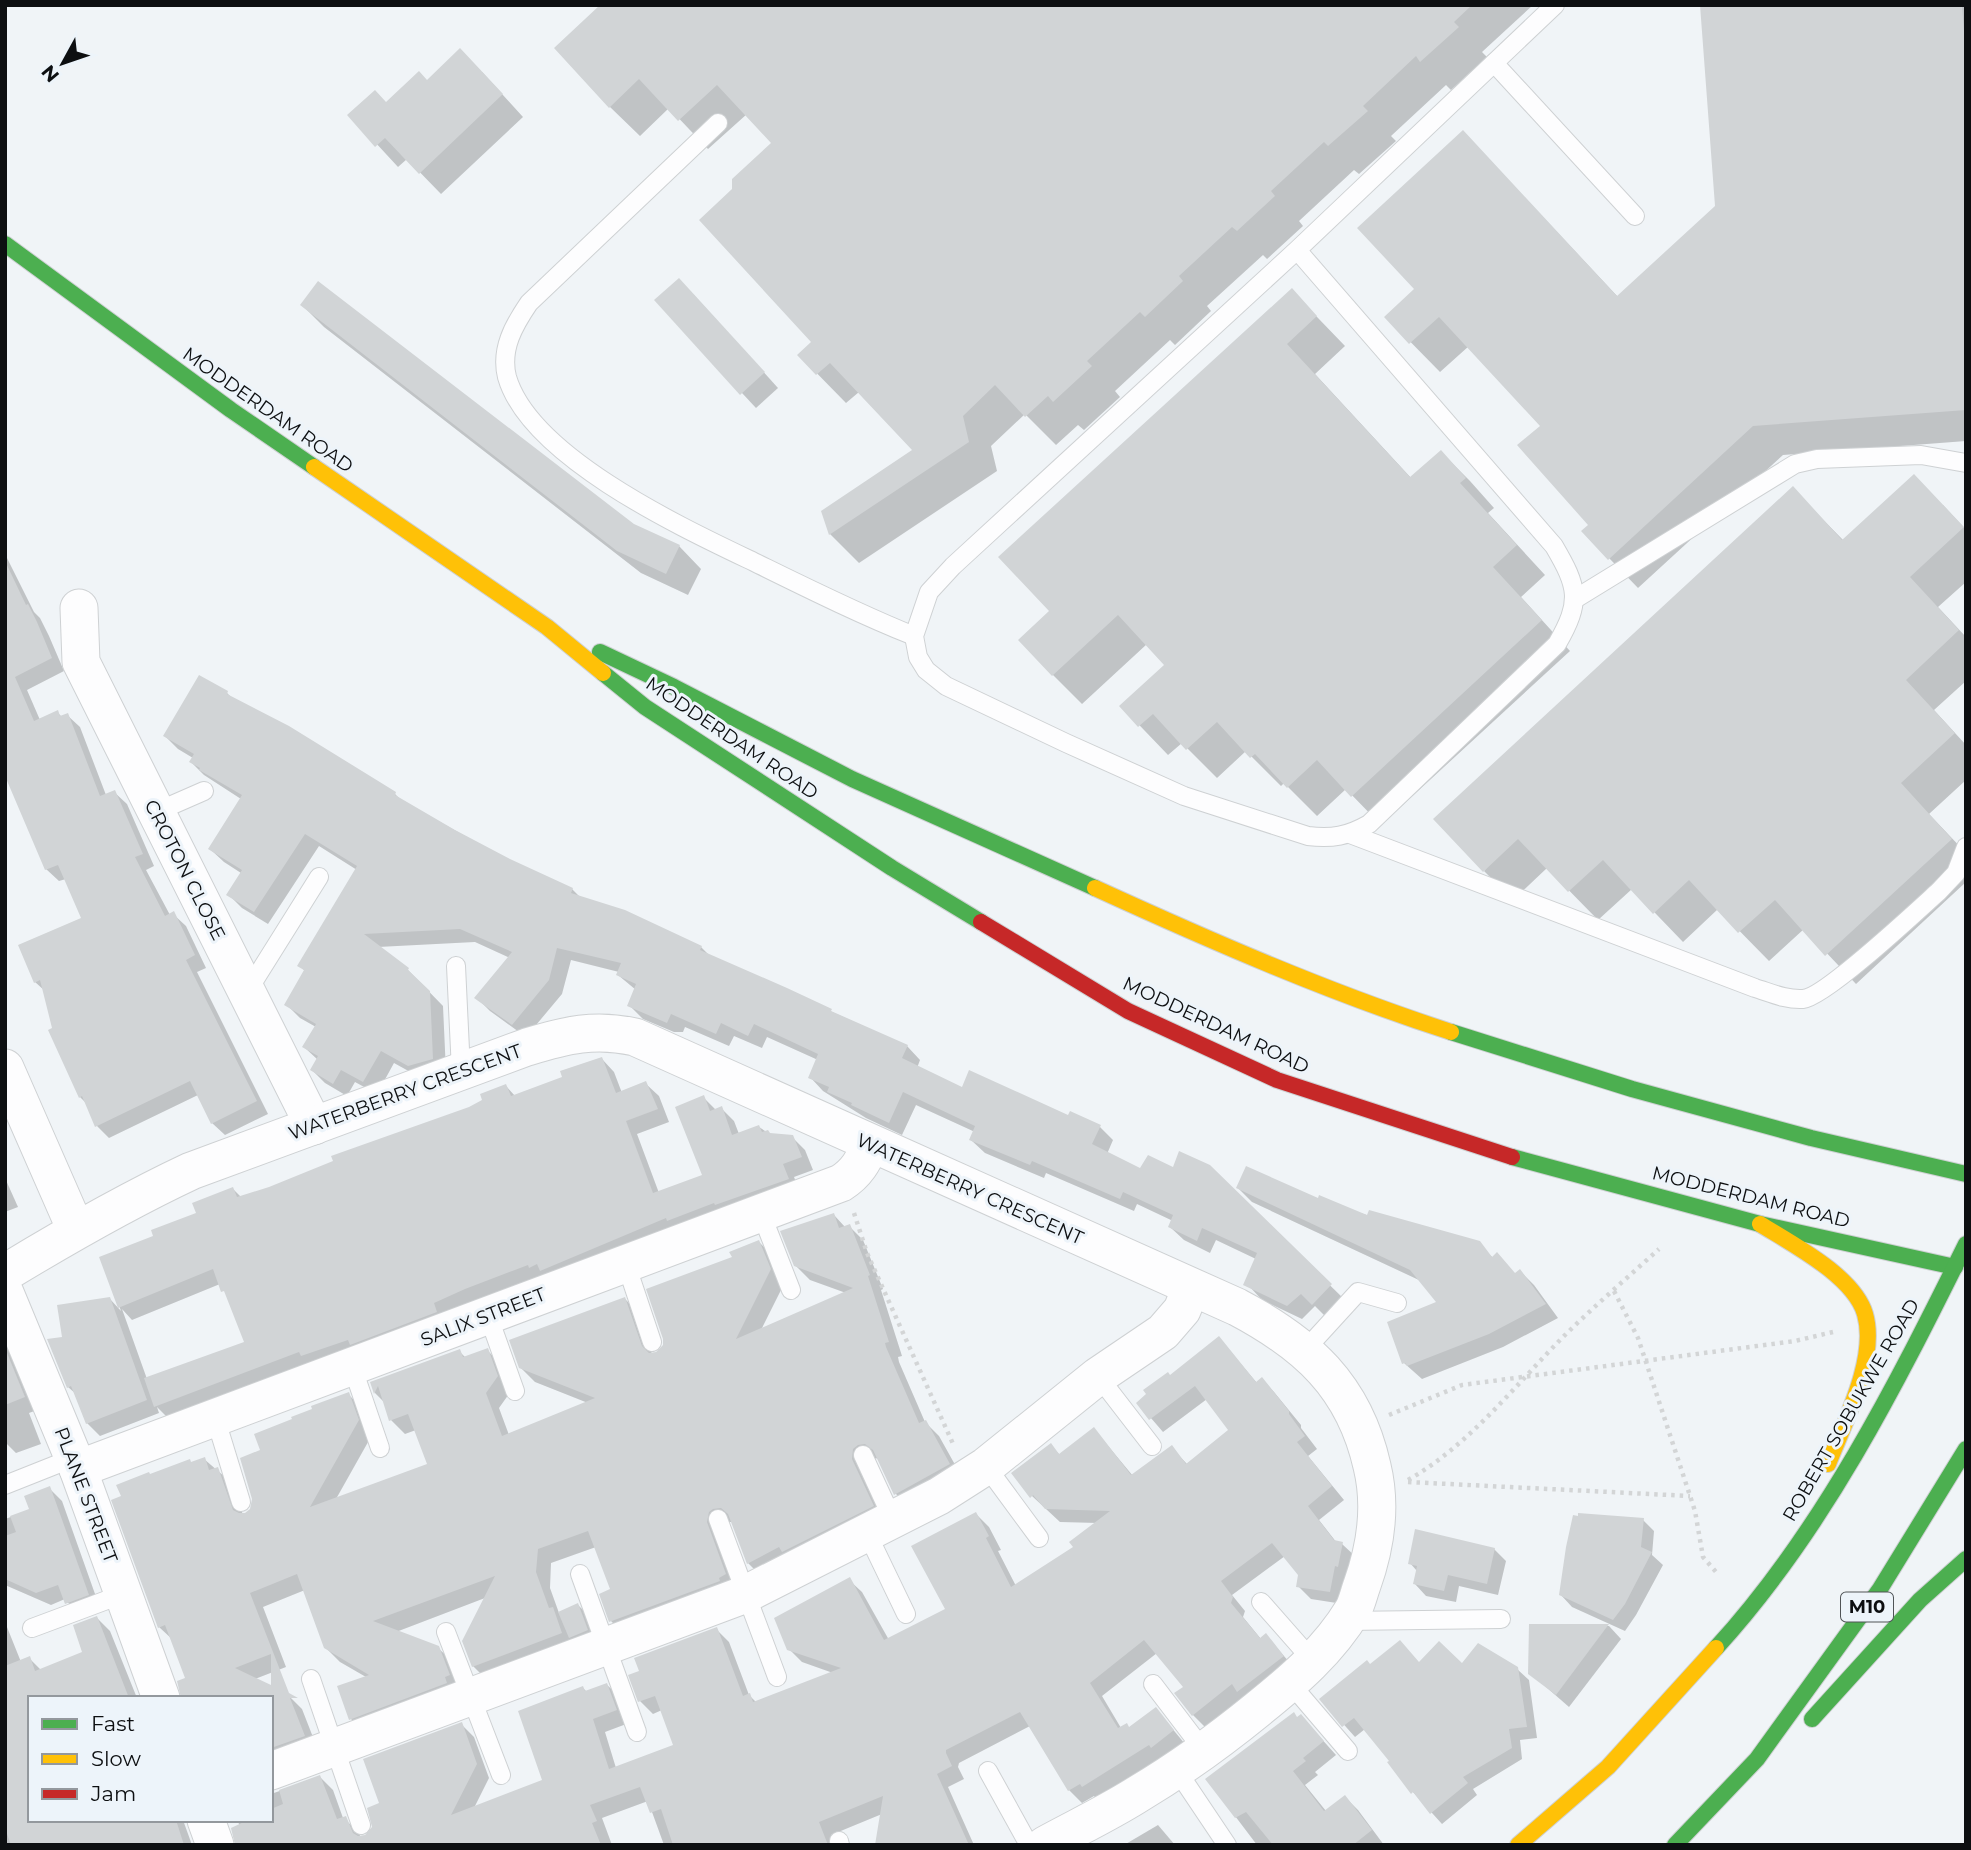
<svg xmlns="http://www.w3.org/2000/svg" width="1971" height="1850" font-family="Montserrat,sans-serif">
	<rect width="100%" height="100%" fill="#f0f4f7"/>
	<!-- shadow -->
	<g fill="#0003" fill-rule="evenodd">
		<path d="M602,5H1533L1482,52L1487,57L1451,90L1446,85L1391,136L1396,141L1359,174L1354,170L1299,221L1303,226L1267,259L1263,255L1207,306L1211,311L1175,345L1170,340L1115,391L1120,397L1084,430L1078,425L1056,445L1025,414L991,446L997,471L859,563L830,534L823,512L914,451L859,392L846,403L799,355L814,342L774,143L747,114L708,149L669,108L640,136L610,107Z"/>
		<path d="M1702,5H1966V441L1783,455L1638,588L1609,558L1590,525L1543,426L1469,346L1440,372L1386,317L1417,289L1463,132L1618,297L1717,207Z"/>
		<path d="M482,72L523,117L441,194L407,159L398,167L350,115L386,104L427,82Z"/>
		<path d="M1292,291L1345,346L1315,374L1412,479L1441,452L1470,481L1494,508L1488,513L1545,575L1521,597L1570,651L1381,825L1346,789L1317,816L1284,783L1281,786L1246,751L1217,778L1182,743L1168,755L1121,706L1166,665L1147,644L1082,704L1053,675L1051,611Z"/>
		<path d="M693,294L778,388L756,408L742,393Z"/>
		<path d="M302,305L634,526L679,546L701,569L688,595L641,573L324,327Z"/>
		<path d="M1793,489L1844,541L1943,505L1966,530V582L1938,607L1966,637V681L1934,710L1966,745V780L1929,814L1966,853V882L1856,984L1804,929L1769,961L1718,909L1683,942L1632,889L1598,920L1547,868L1513,900L1484,871Z"/>
		<path d="M5,554L34,612L40,618L49,636L64,671L27,690L40,720L57,712L62,717L67,715L80,727L106,795L114,792L127,804L154,866L146,870L170,915L173,914L186,926L206,968L197,972L268,1114L225,1135L212,1123L198,1095L109,1138L97,1126L87,1104L80,1097L55,1029L45,991L35,982L83,919L66,879L59,881L46,869L9,779L5,781Z"/>
		<path d="M227,693L234,700L395,794L402,801L510,861L572,889L581,898L701,947L711,957L907,1046L920,1060L917,1068L963,1089L1100,1127L1113,1140L1107,1154L1141,1170L1209,1167L1344,1299L1326,1317L1315,1306L1302,1319L1262,1300L1249,1286L1256,1259L1216,1240L1210,1253L1184,1240L1170,1227L1173,1221L1137,1204L1134,1211L1046,1173L1044,1178L985,1153L971,1140L975,1132L916,1105L902,1135L866,1118L823,1091L810,1077L818,1060L767,1037L762,1048L734,1036L729,1046L685,1027L683,1032H674L643,1019L629,1005L636,990L618,975L619,972L571,960L562,994L526,1037L490,1011L477,998L510,958L475,942L378,947L408,970L443,1006L446,1072L423,1079L394,1063L377,1094L355,1082L347,1096L325,1083L312,1070L318,1060L304,1047L316,1027L300,1018L287,1005L306,972L299,965L357,870L319,846L268,924L242,908L229,895L241,873L224,862L210,849L241,799L204,775L191,762L193,758L178,749L165,736Z"/>
		<path d="M602,1059L614,1072L622,1093L646,1084L659,1096L669,1122L637,1134L659,1193L704,1176L703,1097L716,1110L721,1108L734,1121L739,1134L759,1127L771,1135L792,1137L805,1150L813,1170L794,1177L800,1192L168,1418L157,1407L159,1413L100,1436L87,1423L76,1394L68,1387L64,1339L110,1299L121,1311L102,1258L156,1237L198,1214L233,1189L241,1197L270,1188L470,1108L506,1086L515,1096L564,1078ZM220,1284L228,1296L246,1343L147,1379L122,1309L132,1320Z"/>
		<path d="M5,1178L18,1207L5,1212Z"/>
		<path d="M1238,1188L1319,1200L1487,1253L1516,1275L1520,1271L1534,1285L1558,1318L1503,1347L1422,1379L1404,1363L1438,1303L1421,1281L1252,1202Z"/>
		<path d="M834,1215L845,1227L849,1226L863,1240L883,1289L881,1290L902,1356L898,1357L899,1362L925,1422L939,1436L963,1479L910,1508L896,1494L879,1458L872,1459L887,1520L762,1577L748,1563L733,1522H728L739,1588L625,1635L611,1621L612,1590L596,1547L551,1563L550,1588L559,1613L578,1605L585,1612L594,1637L577,1644L572,1638L575,1647L487,1680L473,1666L485,1598L396,1632L438,1648L453,1662L463,1689L365,1733L351,1719L366,1677L340,1662L325,1647L305,1590L263,1607L286,1667L255,1679L288,1695L302,1709L318,1750L271,1759V1698L187,1679L173,1640L159,1627L123,1497L150,1476L204,1459L232,1483L243,1515L251,1510L263,1451L348,1394L362,1408L372,1435L336,1499L429,1465L416,1430L405,1434L391,1420L385,1403L375,1393L372,1383L459,1351L466,1358L487,1350L501,1364L511,1391L499,1408L509,1435L588,1403L535,1382L520,1367L625,1299L639,1313L652,1354H657L734,1258L759,1242L773,1256L784,1284L761,1330L846,1293L810,1280L795,1265Z"/>
		<path d="M5,1336L37,1410L29,1413L41,1444L16,1453L5,1442Z"/>
		<path d="M1219,1338L1257,1383L1262,1379L1274,1392L1301,1425V1428L1317,1449L1308,1456L1344,1500L1319,1520L1337,1543L1342,1544L1355,1556L1343,1604L1311,1599L1298,1586L1300,1574L1285,1556L1232,1595L1245,1611L1243,1617L1261,1639L1266,1635L1296,1670L1206,1728L1193,1715L1185,1687L1157,1653L1102,1696L1121,1728L1130,1729L1156,1709L1185,1744L1165,1759L1162,1757L1096,1799L1094,1796L1082,1803L1069,1790L1030,1726L959,1763L958,1767L964,1779L948,1787L974,1845H876L882,1814L831,1835L835,1845H664L648,1801L602,1818L612,1845H238L240,1826L237,1820H271V1794L320,1777L333,1790L343,1818L358,1831L361,1838L366,1837L374,1827L381,1804L461,1724L474,1737L489,1778L474,1808L544,1781L583,1688L587,1692L607,1685L620,1697L629,1723L605,1732L616,1768L675,1746L662,1710L653,1714L640,1701L716,1629L729,1642L749,1695L756,1702L833,1673L802,1662L789,1649L849,1580L862,1592L889,1640L948,1609L976,1514L989,1527L1001,1550L998,1551L1016,1586L1076,1548L1098,1523L1060,1522L1032,1496L1050,1445L1061,1456L1094,1429L1133,1476L1171,1447L1187,1464L1231,1431L1207,1399L1163,1432L1138,1403Z"/>
		<path d="M49,1488L62,1501L100,1608L79,1616L65,1599L51,1605L5,1585V1519L31,1510Z"/>
		<path d="M1643,1520L1654,1531L1652,1555L1663,1565L1636,1615L1625,1631L1572,1607L1561,1595Z"/>
		<path d="M1494,1549L1506,1561L1498,1595L1459,1586L1456,1602L1426,1596L1415,1584L1417,1571L1410,1563Z"/>
		<path d="M97,1618L110,1631L137,1698H30V1820H183L192,1845H5V1622L21,1662L29,1658L41,1670L84,1653Z"/>
		<path d="M1530,1626H1609L1621,1639L1569,1707L1530,1673Z"/>
		<path d="M1420,1663L1517,1669L1529,1680L1537,1738L1520,1740L1522,1759L1473,1789L1477,1795L1442,1824L1413,1792L1392,1761L1365,1729L1355,1737L1321,1699L1371,1666Z"/>
		<path d="M1301,1716L1336,1755L1315,1772L1318,1775L1305,1785L1326,1811L1345,1797L1358,1810L1384,1845H1257L1207,1779Z"/>
		<path d="M1158,1825L1175,1845H1124Z"/>
	</g>
	<!-- building -->
	<g fill="#d1d4d6" fill-rule="evenodd">
		<path d="M600,5H1472L1454,22L1459,27L1420,62L1416,56L1363,106L1368,111L1328,146L1324,142L1271,191L1275,196L1237,231L1232,227L1179,276L1183,281L1145,317L1140,312L1087,361L1092,366L1053,402L1048,396L1025,417L995,385L963,416L969,442L829,535L821,511L912,450L830,363L816,375L797,355L811,342L699,220L732,189V179L771,143L717,85L678,121L639,79L609,108L554,48Z"/>
		<path d="M1700,5H1962L1966,58V410L1753,426L1608,560L1581,531L1588,525L1517,445L1540,426L1439,317L1409,344L1384,317L1414,289L1357,228L1463,130L1617,296L1715,206Z"/>
		<path d="M460,48L503,94L419,174L385,138L375,147L347,115L375,90L386,102L419,71L427,80Z"/>
		<path d="M679,278L765,372L740,395L654,300Z"/>
		<path d="M318,281L634,524L680,545L666,574L617,551L300,305Z"/>
		<path d="M1292,288L1317,316L1287,344L1410,477L1441,450L1466,478L1460,483L1517,545L1493,567L1542,620L1351,797L1317,760L1287,788L1255,754L1250,758L1217,722L1186,750L1153,714L1138,727L1119,706L1164,665L1118,615L1052,676L1018,640L1049,611L998,557Z"/>
		<path d="M1914,474L1964,527L1910,577L1959,630L1906,680L1955,733L1901,783L1952,839L1825,956L1775,900L1738,933L1689,880L1653,914L1603,860L1568,892L1518,839L1483,872L1433,819L1793,486L1842,540Z"/>
		<path d="M5,561L26,605L28,604L37,622L52,658L15,677L34,721L58,710L60,716L68,713L100,796L115,790L143,854L135,857L165,916L174,911L195,955L186,960L257,1101L211,1124L190,1081L95,1127L82,1096L79,1098L48,1030L52,1028L40,980L34,983L18,945L81,918L58,865L45,870L5,776Z"/>
		<path d="M199,675L228,691L227,694L289,726L396,792L395,795L455,830L510,859L573,888L571,893L625,910L702,946L700,950L787,988L832,1009L831,1011L908,1045L902,1058L962,1087L969,1070L1068,1115L1070,1111L1101,1125L1092,1144L1140,1168L1148,1155L1173,1167L1179,1151L1210,1165L1332,1284L1312,1305L1301,1294L1287,1306L1243,1285L1257,1253L1202,1228L1197,1241L1168,1227L1173,1215L1123,1192L1120,1199L1032,1161L1030,1165L969,1140L975,1126L903,1092L889,1123L851,1105L852,1103L827,1092L829,1087L808,1078L818,1054L754,1024L748,1036L721,1023L716,1034L671,1014L667,1023L627,1006L636,984L616,975L621,963L557,948L549,980L512,1025L474,998L512,952L460,929L364,934L409,968L408,970L430,991L433,1059L408,1066L381,1051L363,1082L341,1070L333,1084L310,1070L318,1056L302,1047L316,1024L284,1005L304,970L297,966L357,866L305,834L254,912L226,895L242,870L208,849L242,795L199,770L200,768L189,762L194,754L163,736Z"/>
		<path d="M602,1057L616,1093L646,1081L658,1109L626,1121L653,1193L702,1175L675,1107L704,1095L710,1111L722,1106L732,1135L759,1125L762,1132L768,1130L770,1133L793,1135L802,1157L783,1164L789,1179L715,1205L714,1203L667,1221L666,1218L540,1271L537,1264L529,1268L528,1265L465,1289L434,1303L437,1312L350,1345L348,1340L301,1356L299,1352L154,1407L144,1378L244,1342L224,1291L221,1292L213,1269L118,1308L99,1257L153,1236L151,1230L196,1213L192,1203L233,1187L237,1197L269,1187L333,1161L331,1156L469,1107L482,1100L480,1094L506,1084L511,1096L562,1077L560,1071Z"/>
		<path d="M1246,1166L1318,1198L1319,1195L1367,1215L1369,1210L1480,1241L1492,1257L1497,1252L1515,1273L1520,1269L1546,1304L1489,1334L1407,1366L1405,1363L1402,1364L1387,1322L1436,1302L1410,1270L1236,1188Z"/>
		<path d="M834,1213L839,1228L850,1224L870,1275L868,1276L889,1342L885,1343L886,1347L919,1423L926,1420L950,1464L894,1495L873,1450L865,1444L858,1445L853,1449L852,1459L874,1506L782,1552L779,1547L747,1564L728,1514L721,1508L713,1509L709,1512L707,1522L726,1574L719,1578L720,1581L609,1622L599,1594L610,1589L588,1531L538,1549L536,1572L549,1608L553,1607L562,1633L472,1667L462,1641L495,1576L373,1621L439,1646L450,1675L445,1677L447,1683L349,1720L337,1686L369,1675L324,1648L297,1574L250,1593L289,1693L298,1698H290L305,1736L271,1748V1698H181L177,1681L185,1678L165,1625L158,1628L111,1500L121,1496L116,1485L149,1472L150,1474L190,1459L191,1462L205,1457L209,1470L218,1467L233,1510L239,1513H245L250,1509L252,1499L240,1458L260,1450L254,1434L292,1419L291,1417L312,1409L311,1406L349,1392L359,1420L310,1507L427,1464L408,1414L389,1421L378,1386L374,1394L370,1382L460,1349L463,1357L488,1348L498,1376L486,1393L502,1436L595,1398L519,1368L509,1340L625,1297L642,1346L649,1353L656,1352L663,1345V1339L646,1289L732,1257L729,1252L759,1240L771,1269L736,1339L853,1288L794,1266L780,1231ZM271,1654V1685L235,1668Z"/>
		<path d="M110,1297L147,1400L86,1424L71,1386L67,1388L47,1339L62,1337L57,1305Z"/>
		<path d="M1219,1336L1256,1382L1262,1377L1289,1411V1414L1305,1436L1297,1442L1332,1486L1308,1506L1334,1540L1343,1542L1338,1567L1335,1566L1330,1592L1296,1587L1298,1575L1272,1543L1221,1581L1233,1597L1231,1603L1260,1638L1266,1633L1284,1656L1237,1692L1232,1684L1192,1716L1174,1693L1183,1687L1144,1640L1090,1683L1118,1728L1127,1723L1129,1727L1156,1707L1174,1730L1151,1748L1149,1745L1082,1787L1080,1784L1068,1791L1020,1712L946,1750V1753L952,1766L937,1774L969,1845H875L883,1796L819,1822L828,1845H673L661,1809L650,1813L640,1787L590,1805L597,1821L592,1823L601,1845H235L231,1828L248,1820H271V1809L283,1804L279,1790L320,1775L337,1819L346,1816L353,1833L358,1836L365,1835L372,1827L367,1808L379,1803L363,1759L462,1722L477,1764L451,1815L542,1780L518,1711L583,1686L585,1691L607,1683L617,1710L593,1719L609,1769L673,1745L655,1696L638,1702L628,1675L639,1671L634,1658L717,1627L743,1696L750,1693L753,1702L841,1668L787,1650L774,1618L850,1577L884,1640L945,1609L911,1546L976,1512L989,1536L986,1538L1011,1587L1073,1547L1069,1542L1110,1511L1045,1509L1033,1495L1030,1498L1011,1473L1051,1443L1059,1454L1094,1427L1131,1475L1172,1445L1186,1464L1228,1430L1195,1386L1149,1420L1136,1403L1146,1394L1143,1390L1168,1372L1170,1375Z"/>
		<path d="M5,1348L25,1397L5,1405Z"/>
		<path d="M50,1486L89,1595L65,1604L58,1585L36,1593L5,1579V1536L16,1532L10,1516L29,1509L24,1496Z"/>
		<path d="M1578,1513L1644,1518L1641,1547L1652,1552L1625,1604L1613,1620L1559,1595L1566,1547L1573,1515L1578,1516Z"/>
		<path d="M1415,1529L1495,1548L1487,1584L1448,1575L1444,1591L1413,1584L1417,1566L1408,1564Z"/>
		<path d="M578,1603L588,1630L569,1638L558,1612Z"/>
		<path d="M97,1616L129,1698H30V1820H176L184,1845H11L5,1828V1666L30,1656L35,1671L82,1652L73,1625Z"/>
		<path d="M1529,1624H1609L1556,1695L1528,1674Z"/>
		<path d="M1400,1640L1419,1662L1439,1641L1462,1663L1478,1643L1518,1667L1527,1727L1509,1729L1512,1748L1463,1777L1468,1783L1430,1814L1413,1792L1411,1794L1387,1762L1389,1761L1354,1718L1342,1727L1319,1699L1367,1660L1370,1664Z"/>
		<path d="M1294,1712L1297,1717L1301,1714L1324,1741L1303,1758L1306,1761L1293,1771L1324,1811L1345,1795L1372,1830L1353,1845H1273L1246,1812L1235,1818L1205,1779Z"/>
	</g>
	<g fill="none" stroke-linecap="round" stroke-linejoin="round">
		<!-- lane casing -->
		<g stroke="#ced1d3" stroke-width="20">
			<g id="lane">
				<path d="M1494,63L1635,216"/>
				<path d="M718,123L529,303C514,325 500,349 507,377C530,457 683,528 754,562C807,588 859,614 914,636"/>
				<path d="M1297,250L1554,546C1578,587 1582,601 1557,644L1369,824C1348,836 1332,839 1308,836L1184,796L1066,743L946,686L926,670L918,657L914,636L929,592L953,566L1297,250L1555,5"/>
				<path d="M1575,599L1795,464L1817,459L1921,455L1966,463"/>
				<path d="M156,812L204,791"/>
				<path d="M1350,834L1755,988C1771,993 1786,1000 1803,999C1825,997 1918,910 1939,891L1956,873L1966,847"/>
				<path d="M456,966L461,1071"/>
				<path d="M247,992L319,877"/>
				<path d="M761,1213L791,1290"/>
				<path d="M626,1264L652,1342"/>
				<path d="M488,1315L515,1391"/>
				<path d="M1305,1350L1358,1292L1397,1303"/>
				<path d="M352,1366L380,1448"/>
				<path d="M1098,1376L1152,1446"/>
				<path d="M215,1417L241,1502"/>
				<path d="M863,1455L893,1520"/>
				<path d="M986,1466L1039,1538"/>
				<path d="M5,1485L73,1458"/>
				<path d="M718,1519L777,1677"/>
				<path d="M867,1533L906,1614"/>
				<path d="M580,1574L637,1732"/>
				<path d="M1261,1602L1313,1661"/>
				<path d="M1345,1621L1501,1619"/>
				<path d="M32,1628L123,1594"/>
				<path d="M446,1632L501,1775"/>
				<path d="M311,1679L361,1825"/>
				<path d="M1290,1683L1348,1751"/>
				<path d="M1153,1684L1204,1751"/>
				<path d="M1176,1769L1227,1845"/>
				<path d="M988,1771L1029,1845"/>
				<path d="M839,1841L840,1845"/>
			</g>
		</g>
		<!-- street casing -->
		<g stroke="#ced1d3" stroke-width="39">
			<g id="street">
				<path d="M79,608L81,662L314,1126"/>
				<path d="M5,1068L76,1230"/>
				<path d="M5,1273C66,1236 127,1201 191,1171L527,1047C566,1035 595,1028 635,1037L1237,1307C1307,1344 1354,1386 1372,1466C1382,1507 1376,1546 1362,1585C1359,1593 1357,1603 1353,1610C1329,1650 1294,1680 1258,1709C1220,1740 1180,1769 1138,1794C1108,1813 1076,1828 1045,1845"/>
				<path d="M5,1293L78,1469L161,1698"/>
				<path d="M78,1469L841,1183C857,1173 863,1161 871,1144"/>
				<path d="M271,1771L746,1594L939,1496L986,1466L1098,1376L1163,1332L1182,1310L1191,1288"/>
				<path d="M206,1820L215,1845"/>
			</g>
		</g>
		<!-- fast casing -->
		<g stroke="#ced1d3" stroke-width="18">
			<g id="fast">
				<path d="M5,244L231,410L314,467"/>
				<path d="M600,652L674,687L852,779L1095,888"/>
				<path d="M603,673L645,707L892,868L981,922"/>
				<path d="M1451,1032L1632,1089L1811,1138L1966,1174"/>
				<path d="M1512,1157L1760,1224L1955,1267"/>
				<path d="M1716,1648C1823,1531 1896,1385 1966,1244"/>
				<path d="M1812,1719L1920,1600L1966,1559"/>
				<path d="M1675,1845L1757,1759L1880,1589L1966,1449"/>
			</g>
		</g>
		<!-- slow casing -->
		<g stroke="#ced1d3" stroke-width="18">
			<g id="slow">
				<path d="M314,467L547,627L603,673"/>
				<path d="M1095,888C1211,941 1330,993 1451,1032"/>
				<path d="M1760,1224C1792,1244 1854,1276 1865,1314C1878,1358 1844,1423 1828,1464"/>
				<path d="M1518,1845L1608,1767L1716,1648"/>
			</g>
		</g>
		<!-- jam casing -->
		<g stroke="#ced1d3" stroke-width="18">
			<path id="jam" d="M981,922L1128,1011L1277,1080L1512,1157"/>
		</g>
		<!-- path -->
		<g stroke="#d3d5d6" stroke-width="4.5" stroke-dasharray="3.5 5" stroke-linecap="butt">
			<path d="M854,1213L867,1253L954,1446"/>
			<path d="M1614,1291L1638,1338L1646,1362L1695,1511L1703,1557L1716,1572"/>
			<path d="M1389,1415L1462,1385L1795,1341L1833,1332"/>
			<path d="M1408,1480C1468,1446 1513,1388 1561,1339C1592,1308 1626,1279 1659,1249"/>
			<path d="M1408,1482L1690,1496"/>
		</g>
		<!-- lane -->
		<use href="#lane" stroke="#fdfdfe" stroke-width="18"/>
		<!-- street -->
		<use href="#street" stroke="#fdfdfe" stroke-width="37"/>
		<!-- fast -->
		<use href="#fast" stroke="#4caf50" stroke-width="16"/>
		<!-- slow -->
		<use href="#slow" stroke="#ffc107" stroke-width="16"/>
		<!-- jam -->
		<use href="#jam" stroke="#c62828" stroke-width="16"/>
	</g>
	<g text-anchor="middle" dominant-baseline="central" stroke-width="6" stroke-linejoin="round" paint-order="stroke">
		<!-- shield labels -->
		<rect fill="#edf4fa" stroke="#505457" stroke-width="2" x="1841" y="1592.5" width="52" height="29" rx="5"/>
		<g font-size="18" font-weight="bold" fill="#0d0f11">
			<text x="1867" y="1607">M10</text>
		</g>
		<!-- street labels -->
		<g font-size="19" fill="#0d0f11" stroke="#edf4fa">
			<text transform="translate(268 410) rotate(35)">MODDERDAM ROAD</text>
			<text transform="translate(732 738) rotate(34)">MODDERDAM ROAD</text>
			<text transform="translate(185 870) rotate(63)">CROTON CLOSE</text>
			<text transform="translate(1216 1025) rotate(25)">MODDERDAM ROAD</text>
			<text transform="translate(405 1092) rotate(-20)">WATERBERRY CRESCENT</text>
			<text transform="translate(970 1189) rotate(24)">WATERBERRY CRESCENT</text>
			<text transform="translate(1751 1197) rotate(14)">MODDERDAM ROAD</text>
			<text transform="translate(483 1317) rotate(-21)">SALIX STREET</text>
			<text transform="translate(1851 1410) rotate(-60)">ROBERT SOBUKWE ROAD</text>
			<text transform="translate(86 1495) rotate(69)">PLANE STREET</text>
		</g>
	</g>
	<!-- border -->
	<rect width="1971" height="1850" fill="none" stroke="#0d0f11" stroke-width="14"/>
	<!-- legend -->
	<rect x="28" y="1696" width="245" height="126" fill="#edf4fa" stroke="#93989d" stroke-width="2"/>
	<rect x="42" y="1719" width="35" height="10" fill="#4caf50" stroke="#93989d" stroke-width="2"/>
	<text x="91" y="1731" font-size="21" fill="#0d0f11">Fast</text>
	<rect x="42" y="1754" width="35" height="10" fill="#ffc107" stroke="#93989d" stroke-width="2"/>
	<text x="91" y="1766" font-size="21" fill="#0d0f11">Slow</text>
	<rect x="42" y="1789" width="35" height="10" fill="#c62828" stroke="#93989d" stroke-width="2"/>
	<text x="91" y="1801" font-size="21" fill="#0d0f11">Jam</text>
	<!-- north arrow -->
	<g transform="translate(63 63) rotate(230)" stroke="#edf4fa" stroke-width="5" paint-order="stroke">
	<path d="M0-5L12 26L0 18L-12 26Z" fill="#0d0f11"/>
	<text y="-10" font-size="19" font-weight="bold" text-anchor="middle" fill="#0d0f11">N</text>
	</g>
</svg>
